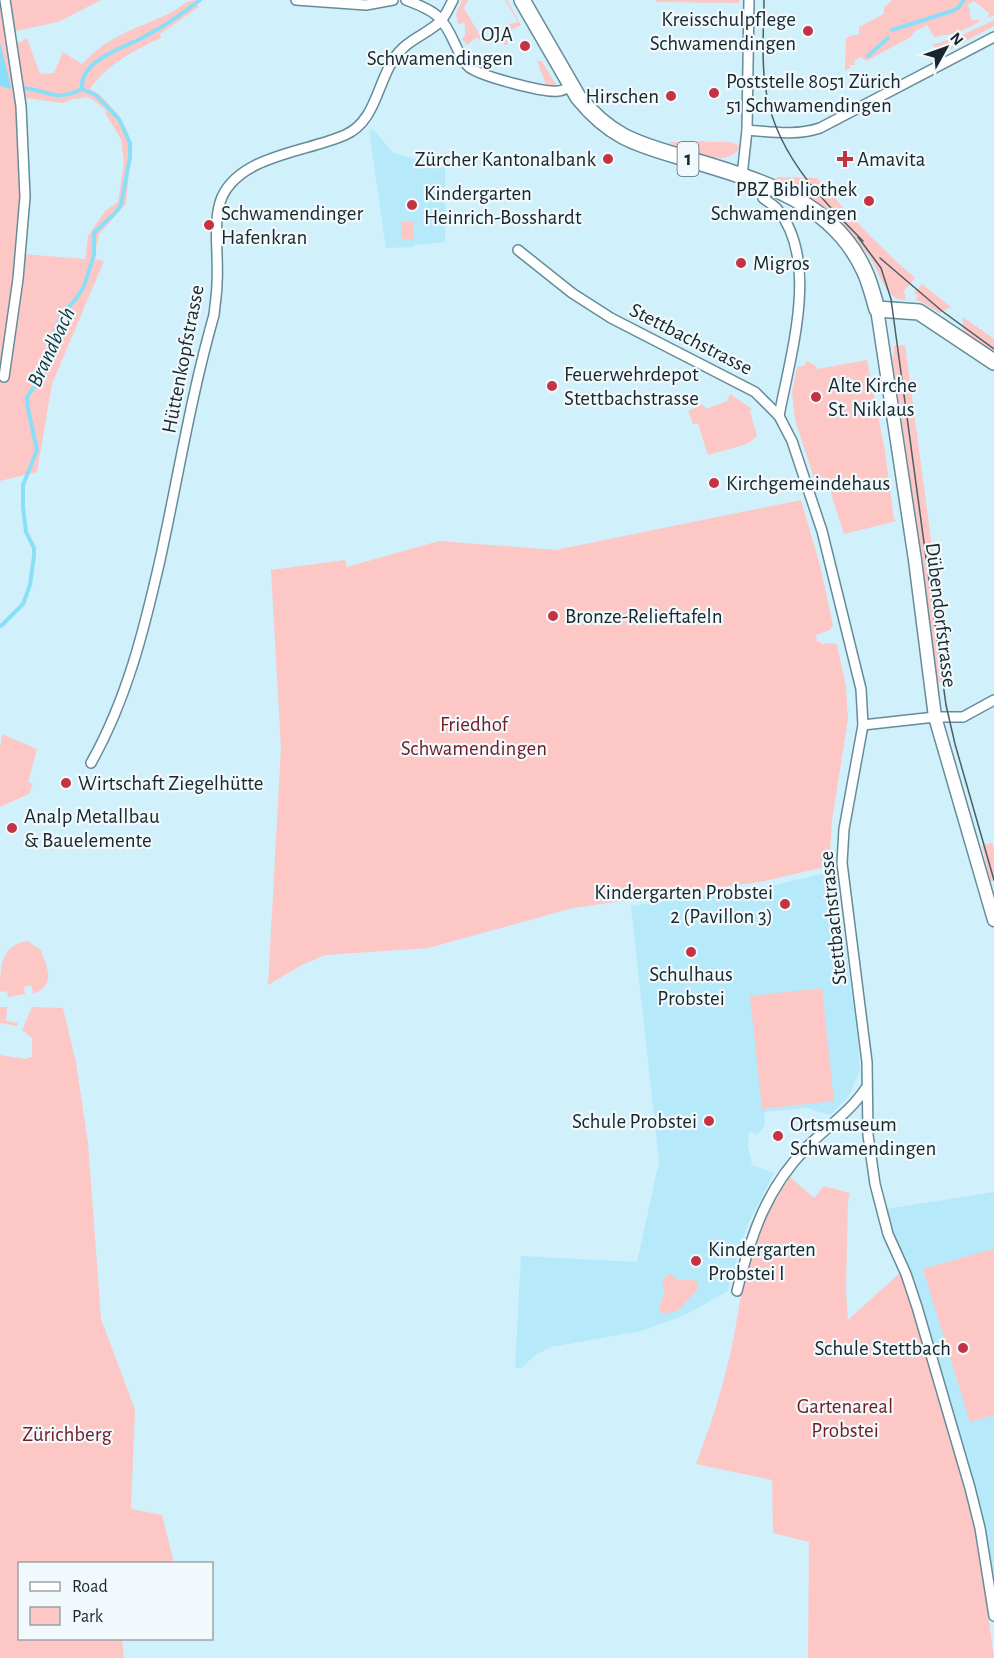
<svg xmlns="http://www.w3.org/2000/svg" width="994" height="1658" font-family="'Alegreya Sans',sans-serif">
	<rect width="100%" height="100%" fill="#d0f1fb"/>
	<!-- built -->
	<g fill="#b6e9f9">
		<path d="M369,130H374L393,153L445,167V242L414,245V247L386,248Z"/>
		<path d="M830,872L835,874L856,1024L860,1070L851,1092L845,1100L830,1115L807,1108L764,1112L765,1125L757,1135L749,1132L748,1145L752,1165L774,1173L746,1228L728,1291L685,1315L641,1331L551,1347L534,1356L522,1368H515L521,1256L637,1262L659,1162L631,906L766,887Z"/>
		<path d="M994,1192V1595L984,1527L891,1233L886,1209Z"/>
	</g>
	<!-- green -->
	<g fill="#fdc7c6" fill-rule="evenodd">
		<path d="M0,0H101L58,22L15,31L17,44L27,38L40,74L54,73L63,52L82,64C109,35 136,29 170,13C179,9 185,0 195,0L199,7L160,34L161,38C135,50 107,64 90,89L101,96L113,109L126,128L131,147L126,204L99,234L94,259L104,261L52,384L37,472L0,481ZM89,97L107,111L105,113L121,139L124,162L118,202L105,211L88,236L85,259L22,254L27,140L25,98L63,103L72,99Z"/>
		<path d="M462,0H468L464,8L482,39L480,40L477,37L467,45L462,39L465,35V23L458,24L456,14Z"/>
		<path d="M505,0H507L521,25L505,33L508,45H504C497,30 503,25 518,22Z"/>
		<path d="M656,0H739V3L656,2Z"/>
		<path d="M892,0H994V15L988,18L989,13L974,1L967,6L970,8V15L972,20H981C969,30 949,35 934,37L927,25L914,32L911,37L866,61L861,57L854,61L855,65H850V68L845,71L846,38L853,35H859V27L884,14V7Z"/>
		<path d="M994,20V26L949,50L940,51L932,45L962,35Z"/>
		<path d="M537,61H542L558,88L547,87Z"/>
		<path d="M704,141C716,144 731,138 740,147C726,171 690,150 670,144L671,142Z"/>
		<path d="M777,177L817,178C847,213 879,247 915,278L904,291L906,300C884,300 881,273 870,258C846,222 814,196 775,180Z"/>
		<rect x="401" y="222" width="12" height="17"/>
		<path d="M922,284L951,307L939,313L924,303L915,300L918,296L914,293Z"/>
		<path d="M963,317L994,339V354L963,332Z"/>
		<path d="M905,345L950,681L937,683L929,611L892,356L894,355V346Z"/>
		<path d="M867,360L885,451L894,519L897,521L844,534L827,481L816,484L795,420L792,392L797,367L804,366L806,361L815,365L817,369Z"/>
		<path d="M730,394L752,409L750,412L757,436L747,444L708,455L698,424H693L688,411L702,404L706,409L727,401Z"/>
		<path d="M801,500L820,565L833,625L830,630L816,635L817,642H821V644L834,643L837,645L846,686L848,719L832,820L830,852L824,867L765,881L573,908L428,948L325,955L300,966L268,985L281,748L271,570L345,560L347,567L439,541L555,550Z"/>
		<path d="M2,734L37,749L28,782L33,784L29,794L0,807V748Z"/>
		<path d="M992,843L994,848V882L990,881L989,878L982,845Z"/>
		<path d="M27,941L41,950C47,968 57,985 33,994L31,985L24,987L25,994L8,997L7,991L0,992C0,969 0,945 27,941Z"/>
		<path d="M822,988L834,1101L762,1109L750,996Z"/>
		<path d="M0,1007H7L6,1021L18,1023L17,1026L0,1023Z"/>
		<path d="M32,1007L63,1008L76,1062L88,1143L101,1319L135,1410L131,1509L162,1515L174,1563L20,1564V1638L122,1639L124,1658H0V1055L25,1059L32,1057V1038L22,1030Z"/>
		<path d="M790,1177L814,1198L824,1186L850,1193L848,1201L846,1291L848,1320L901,1272L967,1490L976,1529L994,1658H808L809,1542L773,1533L772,1480L696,1464C708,1432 719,1400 727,1367C734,1342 737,1316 742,1291C750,1249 766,1212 790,1177Z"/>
		<path d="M993,1249L994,1415L970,1422L923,1269Z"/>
		<path d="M670,1274L679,1280H695L698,1284V1289L677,1311L663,1314L660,1311V1302L665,1293C662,1285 661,1278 670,1274Z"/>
	</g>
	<!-- water -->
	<path fill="#8adff8" d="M0,42L11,87L10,89L0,86Z"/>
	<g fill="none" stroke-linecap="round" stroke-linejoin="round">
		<!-- stream -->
		<g stroke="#8adff8" stroke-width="4">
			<path d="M892,30L952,11L958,8L964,0"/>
			<path d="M868,56L888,38"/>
			<path d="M24,88C50,91 55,102 82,89"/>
			<path d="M82,89C79,61 123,48 142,38C162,28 182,14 200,0"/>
			<path d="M1,626L23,604L30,585L34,556V548L26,532L23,507V485L37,450L28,409L27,397L36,384L61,315L76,299L84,286L94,255V233L115,213L121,205L130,157V143L119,119L96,95L82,89"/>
		</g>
		<!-- minor casing -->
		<g stroke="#658c98" stroke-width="12">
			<g id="minor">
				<path d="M296,0L366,5L393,0"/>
				<path d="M406,0C435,11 442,15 455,44C459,52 462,61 469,67C480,76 544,93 558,91C563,91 567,88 571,86"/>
				<path d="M747,130C772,132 796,136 820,128L994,37"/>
				<path d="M742,176L747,130L749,0"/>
				<path d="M763,198C768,202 774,205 778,210C820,262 790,356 779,416"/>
				<path d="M518,250L572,293L611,318L755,392L779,416L792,441L822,531L861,689L863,725L844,829L842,863L867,1062L868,1135L875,1184L888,1234L906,1274L917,1307L970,1488L980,1528L994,1616"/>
				<path d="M4,377L18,279L25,197L21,106L5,0"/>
				<path d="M863,725L935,717H963L994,700"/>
				<path d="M91,763C127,699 144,630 160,560C178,478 191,395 214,315C215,304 217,293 217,283C219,257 212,220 222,197C241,155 307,152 345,135C375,122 377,85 393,60C406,39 427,35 442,20C446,14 450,6 453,0"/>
				<path d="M737,1291C751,1235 766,1189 807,1147C827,1127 851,1111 866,1088"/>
			</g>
		</g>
		<!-- tertiary casing -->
		<g stroke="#658c98" stroke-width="15">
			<path id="tertiary" d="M877,309L915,560L935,717L994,920"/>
		</g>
		<!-- primary casing -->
		<g stroke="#658c98" stroke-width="18">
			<path id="primary" d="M522,0L578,97C609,135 633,143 678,156C749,178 830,196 864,270C870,282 873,296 877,309L919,312L994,362"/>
		</g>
		<!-- minor -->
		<use href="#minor" stroke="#fff" stroke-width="9"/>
		<!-- tertiary -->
		<use href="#tertiary" stroke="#fff" stroke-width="12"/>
		<!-- primary -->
		<use href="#primary" stroke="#fff" stroke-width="15"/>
		<!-- tram -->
		<g stroke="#4a5f65" stroke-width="1.5">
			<path d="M764,0C764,28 761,56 765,83C772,149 818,196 863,241"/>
			<path d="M858,237L881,268L891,299L946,705L955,744L994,880"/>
			<path d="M880,258L942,311L994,349"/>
		</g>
	</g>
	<!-- markers -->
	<g fill="#c43343" stroke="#f1f9fc" stroke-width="2">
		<circle cx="808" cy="31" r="6"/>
		<circle cx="525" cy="46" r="6"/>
		<circle cx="714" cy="93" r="6"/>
		<circle cx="671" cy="96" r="6"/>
		<circle cx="608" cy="159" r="6"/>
		<path d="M842 150h6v6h6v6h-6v6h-6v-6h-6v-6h6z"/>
		<circle cx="869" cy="201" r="6"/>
		<circle cx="412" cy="205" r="6"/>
		<circle cx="209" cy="225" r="6"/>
		<circle cx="741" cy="263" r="6"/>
		<circle cx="552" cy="386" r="6"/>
		<circle cx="816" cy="397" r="6"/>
		<circle cx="714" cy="483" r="6"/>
		<circle cx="553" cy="616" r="6"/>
		<circle cx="66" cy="783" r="6"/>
		<circle cx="12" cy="828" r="6"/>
		<circle cx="785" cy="904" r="6"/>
		<circle cx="691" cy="952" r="6"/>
		<circle cx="709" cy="1121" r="6"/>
		<circle cx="778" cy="1136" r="6"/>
		<circle cx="696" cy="1261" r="6"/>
		<circle cx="963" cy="1348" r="6"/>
	</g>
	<g text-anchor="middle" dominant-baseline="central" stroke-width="4.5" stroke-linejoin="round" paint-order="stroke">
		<!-- shield labels -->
		<rect fill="#f1f9fc" stroke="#58666a" stroke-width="1.5" x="677.5" y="142" width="21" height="34" rx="4.5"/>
		<g font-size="20" font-weight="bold" fill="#17272c">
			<text x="688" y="159">1</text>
		</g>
		<!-- poi labels -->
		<g font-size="21" fill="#17272c" stroke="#f1f9fc" text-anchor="start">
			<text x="796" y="19" text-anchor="end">Kreisschulpflege<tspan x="796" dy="24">Schwamendingen</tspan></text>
			<text x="513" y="34" text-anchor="end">OJA<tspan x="513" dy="24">Schwamendingen</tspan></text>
			<text x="726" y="81">Poststelle 8051 Zürich<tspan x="726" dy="24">51 Schwamendingen</tspan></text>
			<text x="659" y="96" text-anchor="end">Hirschen</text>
			<text x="596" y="159" text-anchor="end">Zürcher Kantonalbank</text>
			<text x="857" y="159">Amavita</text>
			<text x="857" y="189" text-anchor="end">PBZ Bibliothek<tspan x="857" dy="24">Schwamendingen</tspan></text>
			<text x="424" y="193">Kindergarten<tspan x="424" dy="24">Heinrich-Bosshardt</tspan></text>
			<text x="221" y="213">Schwamendinger<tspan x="221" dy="24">Hafenkran</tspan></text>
			<text x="753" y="263">Migros</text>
			<text x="564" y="374">Feuerwehrdepot<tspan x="564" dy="24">Stettbachstrasse</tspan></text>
			<text x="828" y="385">Alte Kirche<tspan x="828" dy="24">St. Niklaus</tspan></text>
			<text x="726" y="483">Kirchgemeindehaus</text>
			<text x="565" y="616">Bronze-Relieftafeln</text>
			<text x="78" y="783">Wirtschaft Ziegelhütte</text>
			<text x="24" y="816">Analp Metallbau<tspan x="24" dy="24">&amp; Bauelemente</tspan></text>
			<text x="773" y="892" text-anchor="end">Kindergarten Probstei<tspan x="773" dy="24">2 (Pavillon 3)</tspan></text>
			<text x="691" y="974" text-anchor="middle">Schulhaus<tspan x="691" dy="24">Probstei</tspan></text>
			<text x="697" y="1121" text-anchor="end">Schule Probstei</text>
			<text x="790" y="1124">Ortsmuseum<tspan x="790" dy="24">Schwamendingen</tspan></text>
			<text x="708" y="1249">Kindergarten<tspan x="708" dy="24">Probstei I</tspan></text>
			<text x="951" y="1348" text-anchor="end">Schule Stettbach</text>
		</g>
		<!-- street labels -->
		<g font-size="21" fill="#17272c" stroke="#f1f9fc">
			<text transform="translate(691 339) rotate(27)">Stettbachstrasse</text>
			<text transform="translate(183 359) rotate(-79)">Hüttenkopfstrasse</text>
			<text transform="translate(941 615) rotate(83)">Dübendorfstrasse</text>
			<text transform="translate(833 918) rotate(-96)">Stettbachstrasse</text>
		</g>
		<!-- park labels -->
		<g font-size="21" fill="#721c24" stroke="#f1f9fc">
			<text x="474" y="724">Friedhof<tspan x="474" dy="24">Schwamendingen</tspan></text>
			<text x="845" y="1406">Gartenareal<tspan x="845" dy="24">Probstei</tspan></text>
			<text x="67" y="1434">Zürichberg</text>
		</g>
		<!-- water labels -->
		<g font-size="22" font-style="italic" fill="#0a343e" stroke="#f1f9fc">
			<text transform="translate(51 347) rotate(-65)">Brandbach</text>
		</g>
	</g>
	<!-- legend -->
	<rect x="18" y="1562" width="195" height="78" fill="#f1f9fc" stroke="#9aa5a9" stroke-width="1.5"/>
	<rect x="30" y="1582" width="30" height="9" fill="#ffffff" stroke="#9aa5a9" stroke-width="1.5"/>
	<text x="72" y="1592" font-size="18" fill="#17272c">Road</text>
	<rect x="30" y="1607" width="30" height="18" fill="#fdc7c6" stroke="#9aa5a9" stroke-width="1.5"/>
	<text x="72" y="1622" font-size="18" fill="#17272c">Park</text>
	<!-- north arrow -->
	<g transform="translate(946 48) rotate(50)" stroke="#f1f9fc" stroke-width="4.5" paint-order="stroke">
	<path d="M0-4.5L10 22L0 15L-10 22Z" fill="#17272c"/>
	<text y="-9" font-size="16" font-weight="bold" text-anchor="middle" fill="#17272c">N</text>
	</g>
</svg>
